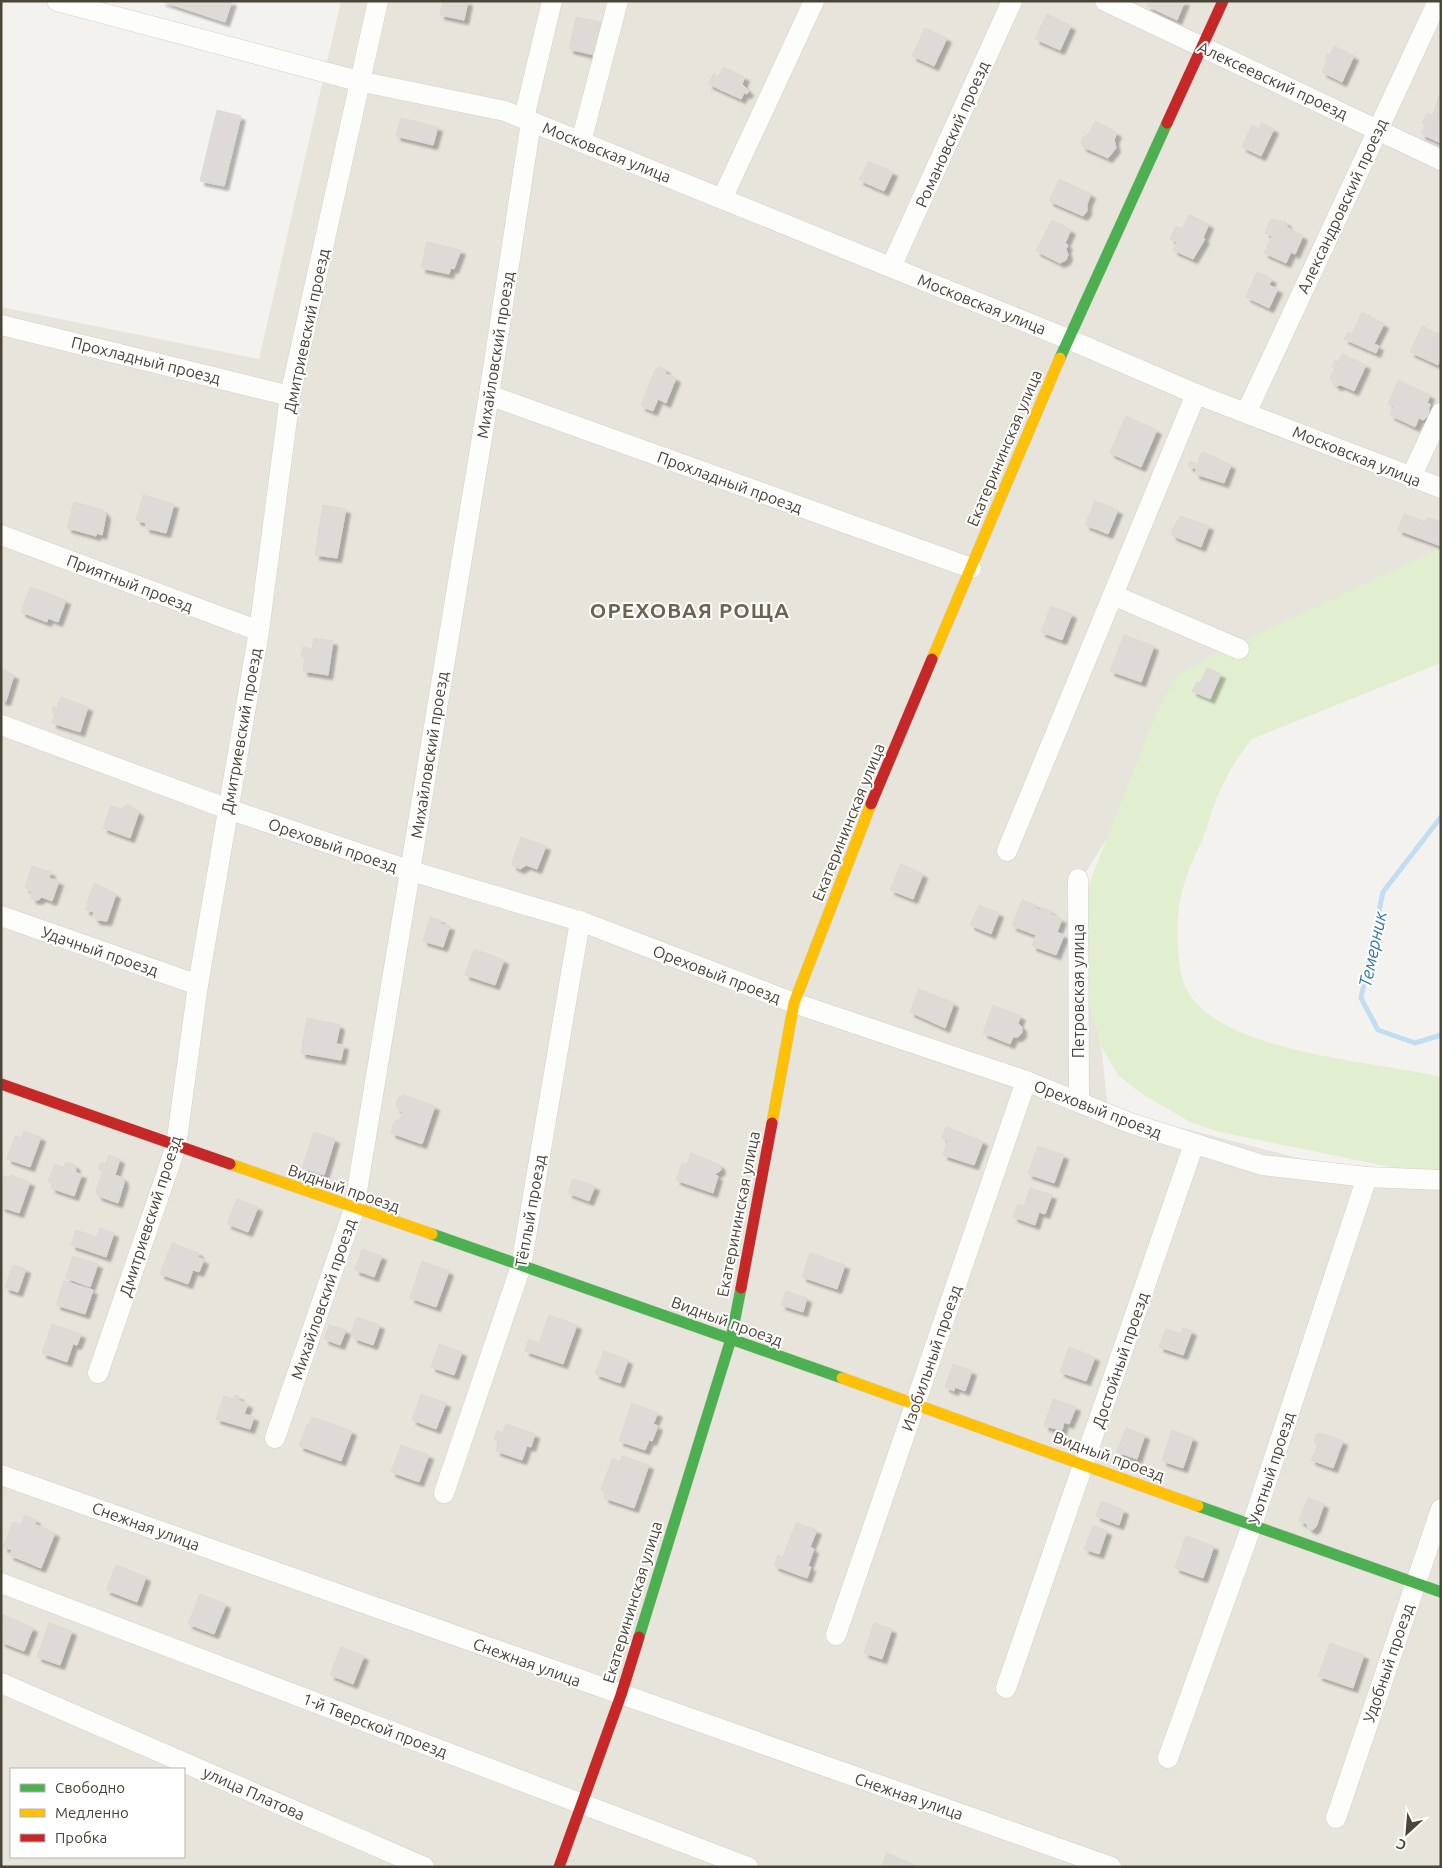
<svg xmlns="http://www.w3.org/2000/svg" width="1442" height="1868" font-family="Ubuntu,sans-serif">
	<defs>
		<filter id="shadow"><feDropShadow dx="4.5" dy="4.5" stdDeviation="1" flood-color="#0004"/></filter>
	</defs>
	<rect width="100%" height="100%" fill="#f4f2ee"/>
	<!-- residential -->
	<path fill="#e7e4dc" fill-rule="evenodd" d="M341,1H1441V561L1219,657L1083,877L1108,1109L1396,1183L1441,1186V1867H1V307L259,359ZM11,1769H184V1857H11Z"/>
	<!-- green -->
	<path fill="#e1eecf" d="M1441,548V663L1252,739C1234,761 1221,785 1212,811C1208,823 1205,835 1199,847C1182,882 1175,909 1178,949C1179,963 1181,980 1188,992C1225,1054 1376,1061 1441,1077V1175L1395,1168L1220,1132L1192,1123L1142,1094L1118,1075L1103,1050L1085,991L1084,903L1092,876L1157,711L1178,675L1216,654Z"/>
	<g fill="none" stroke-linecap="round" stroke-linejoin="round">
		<!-- stream -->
		<path stroke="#c0ddf1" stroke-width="5" d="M1441,817L1383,892L1361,998L1378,1030L1415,1043L1441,1035"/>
	</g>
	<!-- building -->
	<g fill="#dedbd6" stroke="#dcd9d4" filter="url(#shadow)">
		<path d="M161,1H232L225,22Z"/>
		<path d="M443,1H468L464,20L440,15Z"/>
		<path d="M1150,1H1185L1177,20L1147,6Z"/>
		<path d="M1047,14L1071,26L1060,50L1035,39Z"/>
		<path d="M576,17L601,22L594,55L569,49Z"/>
		<path d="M925,28L947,38L934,66L912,56Z"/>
		<path d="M1334,46L1354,56L1342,82L1322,72L1327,61L1325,60L1327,54L1330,55Z"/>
		<path d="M723,67L745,77L742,84L749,91L747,94L744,93L741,99L708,84L714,73L718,78Z"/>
		<path d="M1439,96L1441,97V143L1421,134L1425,125L1422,123L1427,113L1433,115Z"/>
		<path d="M217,110L241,116L224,186L200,181Z"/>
		<path d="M401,118L438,127L433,145L396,136Z"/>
		<path d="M1095,121L1117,133L1114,140L1116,148L1108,158L1083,147L1081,142L1083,137L1088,135Z"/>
		<path d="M1262,123L1274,129L1261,156L1242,147L1252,125L1259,129Z"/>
		<path d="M868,161L893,172L884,191L859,180Z"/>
		<path d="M1059,179L1091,194L1087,204V211L1083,216L1049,201Z"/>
		<path d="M1189,215L1209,224L1203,238L1205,239L1193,259L1173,250L1177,242L1170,239L1176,226L1182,229Z"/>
		<path d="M1271,219L1286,222L1287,227L1303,236L1295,254L1291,252L1286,263L1264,253L1272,236L1265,233Z"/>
		<path d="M1052,220L1071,230L1065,243L1068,245L1066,249L1068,255L1066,260L1060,263L1036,251Z"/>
		<path d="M427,242L461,250L454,269L451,268L449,274L421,268Z"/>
		<path d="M1257,272L1272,279L1269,285L1278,289L1269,308L1246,297Z"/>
		<path d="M1362,312L1384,324L1374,344L1379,346L1376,353L1344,339L1348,332L1352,334Z"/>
		<path d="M1422,326L1441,335V360L1438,365L1410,352Z"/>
		<path d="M1342,354L1366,365L1354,391L1341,385L1336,386L1330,379L1335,368L1332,366L1335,360L1338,362Z"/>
		<path d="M661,367L665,369L666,374L676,378L666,403L658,399L653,411L641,406L655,370Z"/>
		<path d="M1398,380L1430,395L1427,403L1430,404L1428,416L1423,420L1419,418L1415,427L1390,415L1394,407L1388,404Z"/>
		<path d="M1126,416L1157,430L1141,467L1110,453Z"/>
		<path d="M1203,452L1231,465L1224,483L1195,474L1196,469L1188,466L1190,461L1198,464L1200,455Z"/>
		<path d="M143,495L174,504L166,533L145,528L146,523L136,520Z"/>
		<path d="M1095,501L1118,510L1108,534L1085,525Z"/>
		<path d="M74,502L103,510L106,515L102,535L97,533L96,536L67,528Z"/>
		<path d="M323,505L346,509L337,558L315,555Z"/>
		<path d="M1404,514L1425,522L1427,517L1441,522V546L1398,530Z"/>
		<path d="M1181,516L1209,526L1201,547L1173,536L1171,531Z"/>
		<path d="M30,587L66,600L58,622L48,618L47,622L21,612Z"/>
		<path d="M1051,606L1072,614L1062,640L1041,632Z"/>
		<path d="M1124,635L1154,646L1141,682L1110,671Z"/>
		<path d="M314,638L333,641L328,675L303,671L305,657L301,656L303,647L312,649Z"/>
		<path d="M1,667L6,672L14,675L6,701L1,700Z"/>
		<path d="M1207,668L1221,674L1210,699L1192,691L1197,682L1200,683Z"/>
		<path d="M61,697L88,707L80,732L52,723L55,713L52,712L53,707L57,708Z"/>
		<path d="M129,805L139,812L130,838L103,828L111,806L122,809L123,807Z"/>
		<path d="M521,837L546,846L537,869L526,865L520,869L513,866L512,862Z"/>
		<path d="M901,864L923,874L913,899L890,890Z"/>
		<path d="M32,866L51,872L49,878L59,881L52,901L42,897L38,900L32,899L31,891L25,888Z"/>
		<path d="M94,883L116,894L107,921L96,920L93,916L94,912L85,910Z"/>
		<path d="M1022,900L1036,905L1035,908L1042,911L1043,908L1051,911L1050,914L1062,919L1057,932L1064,935L1056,955L1032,946L1036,935L1012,926Z"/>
		<path d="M979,905L999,913L991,934L970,925Z"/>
		<path d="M430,917L441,920L440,924L450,926L443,947L423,941Z"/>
		<path d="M474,949L504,960L495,985L465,975Z"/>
		<path d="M919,989L954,1003L945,1028L910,1012Z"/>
		<path d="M993,1005L1021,1016L1018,1023L1022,1027V1033L1018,1037H1013L1010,1044L983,1033Z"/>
		<path d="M307,1018L340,1025L336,1044L344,1045L341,1060L301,1053Z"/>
		<path d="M404,1095L435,1106L422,1144L391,1133L394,1122L400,1119L403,1112L398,1110L396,1105L398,1098Z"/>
		<path d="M946,1127L983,1141L974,1165L943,1155L948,1140L942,1138Z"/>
		<path d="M24,1131L41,1137L30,1167L7,1159L15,1136L22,1138Z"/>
		<path d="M314,1132L335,1139L324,1175L302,1168Z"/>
		<path d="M1038,1146L1064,1155L1054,1183L1028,1174Z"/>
		<path d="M691,1153L720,1165L721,1170L714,1175L718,1176L713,1193L676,1180L682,1163L687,1164Z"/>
		<path d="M109,1155L120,1159L115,1175L123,1178L124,1183L118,1203L98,1196L96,1191L103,1171L98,1169L101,1162L106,1164Z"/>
		<path d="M66,1162L75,1165L76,1173L82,1174L74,1196L51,1188L52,1183L48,1182L55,1164L63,1167Z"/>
		<path d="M1,1175L10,1178L11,1175L30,1182L19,1213L1,1207Z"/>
		<path d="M573,1179L595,1186L589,1201L568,1193Z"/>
		<path d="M1030,1188L1052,1195L1045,1214L1039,1212L1035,1225L1013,1217L1018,1204L1024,1206Z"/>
		<path d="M237,1199L258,1207L248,1232L227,1224Z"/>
		<path d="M100,1228L114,1233L106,1257L71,1245L76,1230L97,1237Z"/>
		<path d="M172,1243L199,1253L198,1257L204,1260L199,1272L193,1270L188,1284L160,1274Z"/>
		<path d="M362,1249L382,1256L374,1277L355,1270Z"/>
		<path d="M810,1253L845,1265L837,1289L802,1277Z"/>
		<path d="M73,1256L98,1264L90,1287L66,1278Z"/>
		<path d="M422,1261L449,1271L436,1307L410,1298Z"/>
		<path d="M13,1265L26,1269L18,1292L5,1288Z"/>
		<path d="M64,1281L93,1290L85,1314L56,1305Z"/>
		<path d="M786,1291L807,1298L803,1312L781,1305Z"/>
		<path d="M549,1315L577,1325L563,1364L525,1351L529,1339L539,1343Z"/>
		<path d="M357,1317L380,1325L373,1345L353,1338L354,1335L351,1333Z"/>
		<path d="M52,1324L81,1334L77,1345L73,1344L67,1362L42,1353Z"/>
		<path d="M329,1325L346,1330L340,1345L324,1339Z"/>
		<path d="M1183,1328L1192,1331L1183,1355L1159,1347L1166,1329L1181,1334Z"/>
		<path d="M439,1344L462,1352L454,1375L431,1367Z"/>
		<path d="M1069,1347L1095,1357L1086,1381L1060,1372Z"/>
		<path d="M604,1351L628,1360L620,1383L595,1374Z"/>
		<path d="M953,1364L972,1371L965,1391L955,1387L954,1391L945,1387Z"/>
		<path d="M421,1394L446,1403L436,1429L412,1420Z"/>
		<path d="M235,1395L239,1396L238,1400L248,1404L244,1414L254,1417L250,1429L216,1419L224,1396L233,1399Z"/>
		<path d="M1053,1399L1076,1407L1069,1424L1064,1422L1062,1430L1044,1426Z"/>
		<path d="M632,1403L658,1413L653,1424L658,1426L652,1441L649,1440L645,1450L619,1441Z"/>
		<path d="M312,1417L352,1431L341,1461L299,1446L307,1424L309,1425Z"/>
		<path d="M506,1424L535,1434L531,1447L527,1446L522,1460L496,1451L499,1441L494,1439L497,1431L503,1433Z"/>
		<path d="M1126,1428L1145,1435L1137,1459L1117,1452Z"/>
		<path d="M1172,1430L1193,1438L1183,1468L1162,1461Z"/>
		<path d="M1321,1433L1343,1441L1333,1468L1311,1460L1318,1446L1314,1441L1316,1435Z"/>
		<path d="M401,1445L429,1455L419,1482L391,1472Z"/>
		<path d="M622,1456L649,1465L634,1508L604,1498L606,1492L601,1490L612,1459L620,1462Z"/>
		<path d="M1308,1498L1324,1504L1316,1527L1313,1530L1308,1528L1307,1524L1299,1521Z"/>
		<path d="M1101,1501L1124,1510L1119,1525L1096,1516Z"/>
		<path d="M25,1515L36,1520L35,1524L55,1533L41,1568L9,1555L12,1550L3,1547L13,1522L21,1525Z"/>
		<path d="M796,1523L817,1530L810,1547L814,1549L808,1566L811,1567L807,1578L774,1566L778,1555L783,1557Z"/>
		<path d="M1093,1526L1107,1531L1099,1554L1084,1549Z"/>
		<path d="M1186,1536L1214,1546L1203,1578L1175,1568Z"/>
		<path d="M116,1565L146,1577L137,1602L106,1590Z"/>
		<path d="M200,1594L226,1604L214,1634L188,1624Z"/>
		<path d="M2,1614L33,1628L24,1651L1,1642Z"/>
		<path d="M49,1623L72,1631L60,1665L37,1657Z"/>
		<path d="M874,1623L892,1629L882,1659L864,1653Z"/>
		<path d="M1330,1643L1364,1655L1353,1688L1318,1676Z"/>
		<path d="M341,1647L364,1656L353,1684L330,1675Z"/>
		<path d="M887,1853L917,1866V1867H881Z"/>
	</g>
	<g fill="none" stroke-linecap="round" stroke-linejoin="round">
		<!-- street casing -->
		<g stroke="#d2d0cb" stroke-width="21">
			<g id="street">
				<path d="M57,1L358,81L505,111L1068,339L1196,394L1441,488"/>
				<path d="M1105,1L1441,160"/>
				<path d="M524,118L552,1"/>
				<path d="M581,142L618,1"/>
				<path d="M722,199L814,1"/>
				<path d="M891,267L1012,1"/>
				<path d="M1,325L290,396"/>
				<path d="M489,395L971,568"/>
				<path d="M1247,411L1438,1"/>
				<path d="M1411,477L1441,413"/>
				<path d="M1,535L259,631"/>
				<path d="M1113,595L1239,649"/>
				<path d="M1,725L228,809L411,871L580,921L794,1003L1026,1081L1130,1123L1262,1165L1367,1177L1441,1180"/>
				<path d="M1007,851L1196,394"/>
				<path d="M1078,879L1079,1102"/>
				<path d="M1,916L198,985"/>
				<path d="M98,1373L176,1146L198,985L259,631L290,396L378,1"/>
				<path d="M275,1438L354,1209L489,395L531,122"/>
				<path d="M1,1475L1111,1867"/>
				<path d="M444,1493L521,1266L580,921"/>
				<path d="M1,1583L748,1867"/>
				<path d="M836,1635L1026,1081"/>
				<path d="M1,1683L424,1867"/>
				<path d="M1006,1688L1194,1144"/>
				<path d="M1168,1758L1252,1525L1367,1177"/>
				<path d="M1336,1818L1441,1509"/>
			</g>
		</g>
		<!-- fast casing -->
		<g stroke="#d3cfc5" stroke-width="12">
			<g id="fast">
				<path d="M1060,358L1167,123"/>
				<path d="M432,1234L842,1378"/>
				<path d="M1198,1506L1441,1592"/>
				<path d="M639,1637L731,1339L741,1288"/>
			</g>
		</g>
		<!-- slow casing -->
		<g stroke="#d3cfc5" stroke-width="12">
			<g id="slow">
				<path d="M932,659L1060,358"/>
				<path d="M772,1123L794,1003L871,804"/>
				<path d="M230,1164L432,1234"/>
				<path d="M842,1378L1198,1506"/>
			</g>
		</g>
		<!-- jam casing -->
		<g stroke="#d3cfc5" stroke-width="12">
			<g id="jam">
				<path d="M1167,123L1223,1"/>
				<path d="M871,804L932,659"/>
				<path d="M1,1084L230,1164"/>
				<path d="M741,1288L772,1123"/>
				<path d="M559,1867L621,1695L639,1637"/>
			</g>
		</g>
		<!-- street -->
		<use href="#street" stroke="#fdfdfc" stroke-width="20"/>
		<!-- fast -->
		<use href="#fast" stroke="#4caf50" stroke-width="11"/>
		<!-- slow -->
		<use href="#slow" stroke="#ffc107" stroke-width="11"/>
		<!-- jam -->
		<use href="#jam" stroke="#c62828" stroke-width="11"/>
	</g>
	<g text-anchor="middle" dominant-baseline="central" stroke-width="4" stroke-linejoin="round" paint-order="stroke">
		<!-- street labels -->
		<g font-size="16" fill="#4b4439" stroke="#fff">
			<text transform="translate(1273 80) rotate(25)">Алексеевский проезд</text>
			<text transform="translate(952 134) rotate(-66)">Романовский проезд</text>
			<text transform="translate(607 152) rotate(22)">Московская улица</text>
			<text transform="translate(1342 206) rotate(-65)">Александровский проезд</text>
			<text transform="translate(982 304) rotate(22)">Московская улица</text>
			<text transform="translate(306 331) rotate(-78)">Дмитриевский проезд</text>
			<text transform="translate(495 355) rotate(-81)">Михайловский проезд</text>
			<text transform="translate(146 360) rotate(14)">Прохладный проезд</text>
			<text transform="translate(1004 448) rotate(-67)">Екатерининская улица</text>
			<text transform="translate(1357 456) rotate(22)">Московская улица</text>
			<text transform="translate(730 482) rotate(20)">Прохладный проезд</text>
			<text transform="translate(130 583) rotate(21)">Приятный проезд</text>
			<text transform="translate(241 731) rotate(-80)">Дмитриевский проезд</text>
			<text transform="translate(429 755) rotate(-81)">Михайловский проезд</text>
			<text transform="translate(848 822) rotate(-68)">Екатерининская улица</text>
			<text transform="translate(333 845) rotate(19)">Ореховый проезд</text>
			<text transform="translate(100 951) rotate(19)">Удачный проезд</text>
			<text transform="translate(717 974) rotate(21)">Ореховый проезд</text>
			<text transform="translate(1078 991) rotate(-90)">Петровская улица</text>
			<text transform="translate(1098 1109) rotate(21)">Ореховый проезд</text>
			<text transform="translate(344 1188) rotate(19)">Видный проезд</text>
			<text transform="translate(530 1211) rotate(-80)">Тёплый проезд</text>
			<text transform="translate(738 1214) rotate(-79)">Екатерининская улица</text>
			<text transform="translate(150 1216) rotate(-72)">Дмитриевский проезд</text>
			<text transform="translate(323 1299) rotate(-71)">Михайловский проезд</text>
			<text transform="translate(727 1321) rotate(20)">Видный проезд</text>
			<text transform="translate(931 1358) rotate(-71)">Изобильный проезд</text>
			<text transform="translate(1120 1360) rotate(-71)">Достойный проезд</text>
			<text transform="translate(1109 1456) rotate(20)">Видный проезд</text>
			<text transform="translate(1271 1468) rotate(-72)">Уютный проезд</text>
			<text transform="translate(146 1526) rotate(20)">Снежная улица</text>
			<text transform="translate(632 1602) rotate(-73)">Екатерининская улица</text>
			<text transform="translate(527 1662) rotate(20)">Снежная улица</text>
			<text transform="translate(1388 1663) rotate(-71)">Удобный проезд</text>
			<text transform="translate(375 1725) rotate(21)">1-й Тверской проезд</text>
			<text transform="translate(254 1793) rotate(24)">улица Платова</text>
			<text transform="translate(909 1796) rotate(19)">Снежная улица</text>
		</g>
		<!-- water labels -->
		<g font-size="18" font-style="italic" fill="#2e7ab2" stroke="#fff">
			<text transform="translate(1372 949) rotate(-78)">Темерник</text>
		</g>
		<!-- district labels -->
		<g font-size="21" font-weight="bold" letter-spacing="1" fill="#6e6250" stroke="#fff">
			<text x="690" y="610">ОРЕХОВАЯ РОЩА</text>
		</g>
	</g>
	<!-- border -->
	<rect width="1442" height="1868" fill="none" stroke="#4b4439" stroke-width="5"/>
	<!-- legend -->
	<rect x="10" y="1768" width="175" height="90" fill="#ffffff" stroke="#b7b4b0"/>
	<rect x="20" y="1784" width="25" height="8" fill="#4caf50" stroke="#b7b4b0"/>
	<text x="55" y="1793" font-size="15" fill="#4b4439">Свободно</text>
	<rect x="20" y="1809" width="25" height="8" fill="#ffc107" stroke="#b7b4b0"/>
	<text x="55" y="1818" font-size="15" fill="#4b4439">Медленно</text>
	<rect x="20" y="1834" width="25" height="8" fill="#c62828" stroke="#b7b4b0"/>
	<text x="55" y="1843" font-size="15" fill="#4b4439">Пробка</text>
	<!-- north arrow -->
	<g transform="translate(1407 1833) rotate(206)" stroke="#ffffff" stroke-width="4" paint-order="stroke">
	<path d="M0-4L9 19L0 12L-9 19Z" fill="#4b4439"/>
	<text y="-8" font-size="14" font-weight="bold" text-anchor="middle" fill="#4b4439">С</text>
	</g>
</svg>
